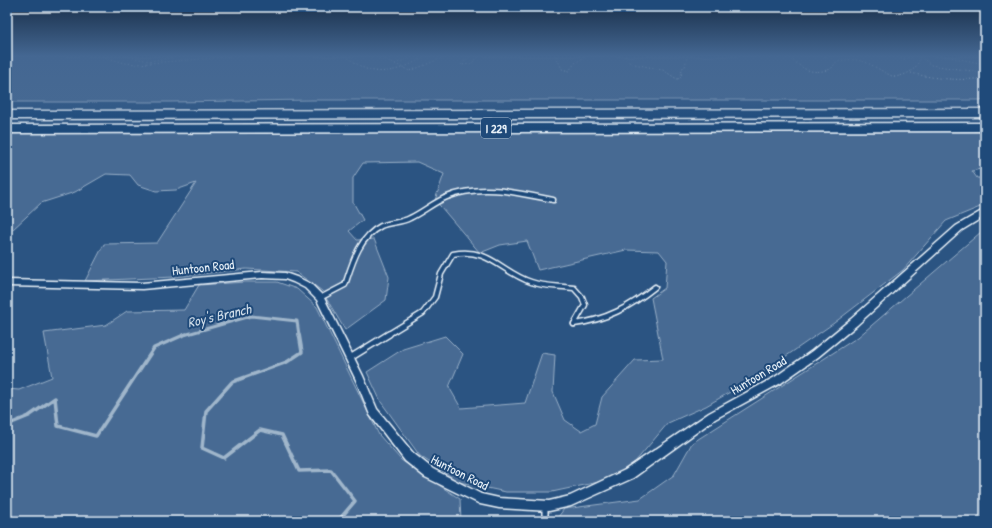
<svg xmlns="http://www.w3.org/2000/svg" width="992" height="528" font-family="'Patrick Hand',sans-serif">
	<rect width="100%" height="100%" fill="#2b5482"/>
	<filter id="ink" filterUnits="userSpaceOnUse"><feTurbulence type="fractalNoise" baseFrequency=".025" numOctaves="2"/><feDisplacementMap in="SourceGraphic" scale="8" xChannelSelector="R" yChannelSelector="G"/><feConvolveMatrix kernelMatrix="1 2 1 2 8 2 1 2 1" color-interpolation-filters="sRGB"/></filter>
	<g filter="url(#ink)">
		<!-- green -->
		<g fill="#476b93" stroke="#98aec6">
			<path d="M7,56H985V100H313L170,102H7Z"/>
			<path d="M137,132H985V168L972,171L977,178H985V205L946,221L903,270L834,323L756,377L706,406L668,423L635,462L608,480L552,492H506L459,482L420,456L381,402L367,372L403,349L445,336L463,354L449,387L461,408L525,403L542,353L555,355L553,392L565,420L581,431L595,424L602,397L635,360L663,359L651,298L665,288L667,261L659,251L626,250L538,270L527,241L500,245L480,253L435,200L444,174L417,162L363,163L353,178V202L363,220L349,231L357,240L374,239L389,277L386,300L345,330L322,291L296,272L246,269L175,277L85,281L104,244L157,243L196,183L176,190L156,191L138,185L130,175L106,174L75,192L41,203L12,230L7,229V134Z"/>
			<path d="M985,230V521H555L564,509L640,499L674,475L692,443L858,337L981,232Z"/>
			<path d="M246,282H277L297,289L317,307L379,435L401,460L460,499L461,521H7V389L19,390L52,377L44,333L106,325L127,311L184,310L199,285Z"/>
		</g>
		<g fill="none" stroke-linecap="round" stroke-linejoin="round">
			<!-- stream-far1 -->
			<path stroke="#a0b6cb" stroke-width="3" d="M184,335L251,316L297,321L299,335"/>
			<!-- stream -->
			<g stroke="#a0b6cb" stroke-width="3.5">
				<path d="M299,334L302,352L287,362L232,382L206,411L202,448L224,458L260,430L282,435L299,471L331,470L355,501L338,521"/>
				<path d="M7,425L29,416L55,398L58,426L96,436L154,348L186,334"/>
			</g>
			<!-- service-far1 casing -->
			<g stroke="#e8f1f8" stroke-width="7">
				<g id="service-far1">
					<path d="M320,298L345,285C352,264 359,237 381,226C390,222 401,223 410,218C423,212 434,202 447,197C481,183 519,193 553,200"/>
					<path d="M574,324C606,320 630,307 655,287"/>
					<path d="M387,335L423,313L435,297L441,274L453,254C489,247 501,272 531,282C545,287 560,286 574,288L582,297L585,305L574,324"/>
				</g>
			</g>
			<!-- service casing -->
			<g stroke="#e8f1f8" stroke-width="8">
				<g id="service">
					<path d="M350,358L389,334"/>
					<path d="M545,506V521"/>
				</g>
			</g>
			<!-- minor casing -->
			<g stroke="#e8f1f8" stroke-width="3">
				<path id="minor" d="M985,209V216L962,230L857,325L818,357L781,383L715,419L633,478L571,506L549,511L499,508L480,504L425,477L405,461L370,415L356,380L317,300L305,288L293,282L285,279L262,278L142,289L7,286V280L142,283L262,272L285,273L299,278L311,284L323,296L363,376L377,409L413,453L433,469L481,494L499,498L549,501L570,496L625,470L709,413L775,377L812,351L851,319L956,226Z"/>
			</g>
			<!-- motorway casing -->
			<g stroke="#e8f1f8" stroke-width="3">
				<g id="motorway">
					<path d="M985,109V117L7,119V111Z"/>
					<path d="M985,123V131L7,133V125Z"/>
				</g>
			</g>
			<!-- path -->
			<g stroke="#e8f1f8" stroke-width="1" stroke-dasharray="1 2.5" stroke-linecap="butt">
				<path d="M102,56L125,63L137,64L239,56"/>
				<path d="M126,56L149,61L183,56"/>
				<path d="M345,56C352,60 359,66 366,69C387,76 408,67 425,56"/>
				<path d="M372,56L387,60L410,71L442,58"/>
				<path d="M444,56L442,58L450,59L459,56"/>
				<path d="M469,56L461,65L471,64L479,56"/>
				<path d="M556,56L562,69L569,71L575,63L586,56"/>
				<path d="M625,56L630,63L663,70L677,79L681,78L682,68L685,67L687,56"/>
				<path d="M788,56C804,70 810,75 831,69L837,61C866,56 870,66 894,77C907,75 918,70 920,56"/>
				<path d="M894,56L904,59L914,56"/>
				<path d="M920,56L931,65L985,73"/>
				<path d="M945,56L985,64"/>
				<path d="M395,64L414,56"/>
				<path d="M911,73C935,79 961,81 985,78"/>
			</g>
			<!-- service-far1 -->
			<use href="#service-far1" stroke="#1f4a7a" stroke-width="4"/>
			<!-- service -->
			<use href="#service" stroke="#1f4a7a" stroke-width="5"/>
			<!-- minor -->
			<use href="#minor" fill="#1f4a7a" fill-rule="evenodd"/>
			<!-- motorway -->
			<use href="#motorway" fill="#1f4a7a" fill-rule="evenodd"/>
		</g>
	</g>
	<!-- sky -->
	<linearGradient id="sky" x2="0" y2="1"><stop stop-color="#182e48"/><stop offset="0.43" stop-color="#446792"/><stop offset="1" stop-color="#446792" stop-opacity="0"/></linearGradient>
	<rect width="992" height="130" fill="url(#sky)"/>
	<g text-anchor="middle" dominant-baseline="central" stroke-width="4" stroke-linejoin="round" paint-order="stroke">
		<!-- shield labels -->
		<rect fill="#1f4a7a" stroke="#acbfd2" stroke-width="1" x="481" y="118" width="30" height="20" rx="3"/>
		<g font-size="12" font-weight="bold" fill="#e8f1f8">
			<text x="496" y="128">I 229</text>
		</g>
		<!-- street labels -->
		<g font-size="13" fill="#e8f1f8" stroke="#1f4a7a">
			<text transform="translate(203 267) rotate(-6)">Huntoon Road</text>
			<text transform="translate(758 375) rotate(-31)">Huntoon Road</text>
			<text transform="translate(460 472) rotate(27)">Huntoon Road</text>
		</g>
		<!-- water labels -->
		<g font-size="14" font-style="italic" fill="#d0dde9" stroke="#1f4a7a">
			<text transform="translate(219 315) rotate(-13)">Roy's Branch</text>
		</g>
	</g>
	<!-- margin -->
	<rect width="992" height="528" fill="none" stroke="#1f4a7a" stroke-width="24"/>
	<rect x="12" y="12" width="968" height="504" fill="none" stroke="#e8f1f8" stroke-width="1.5" filter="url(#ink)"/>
</svg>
